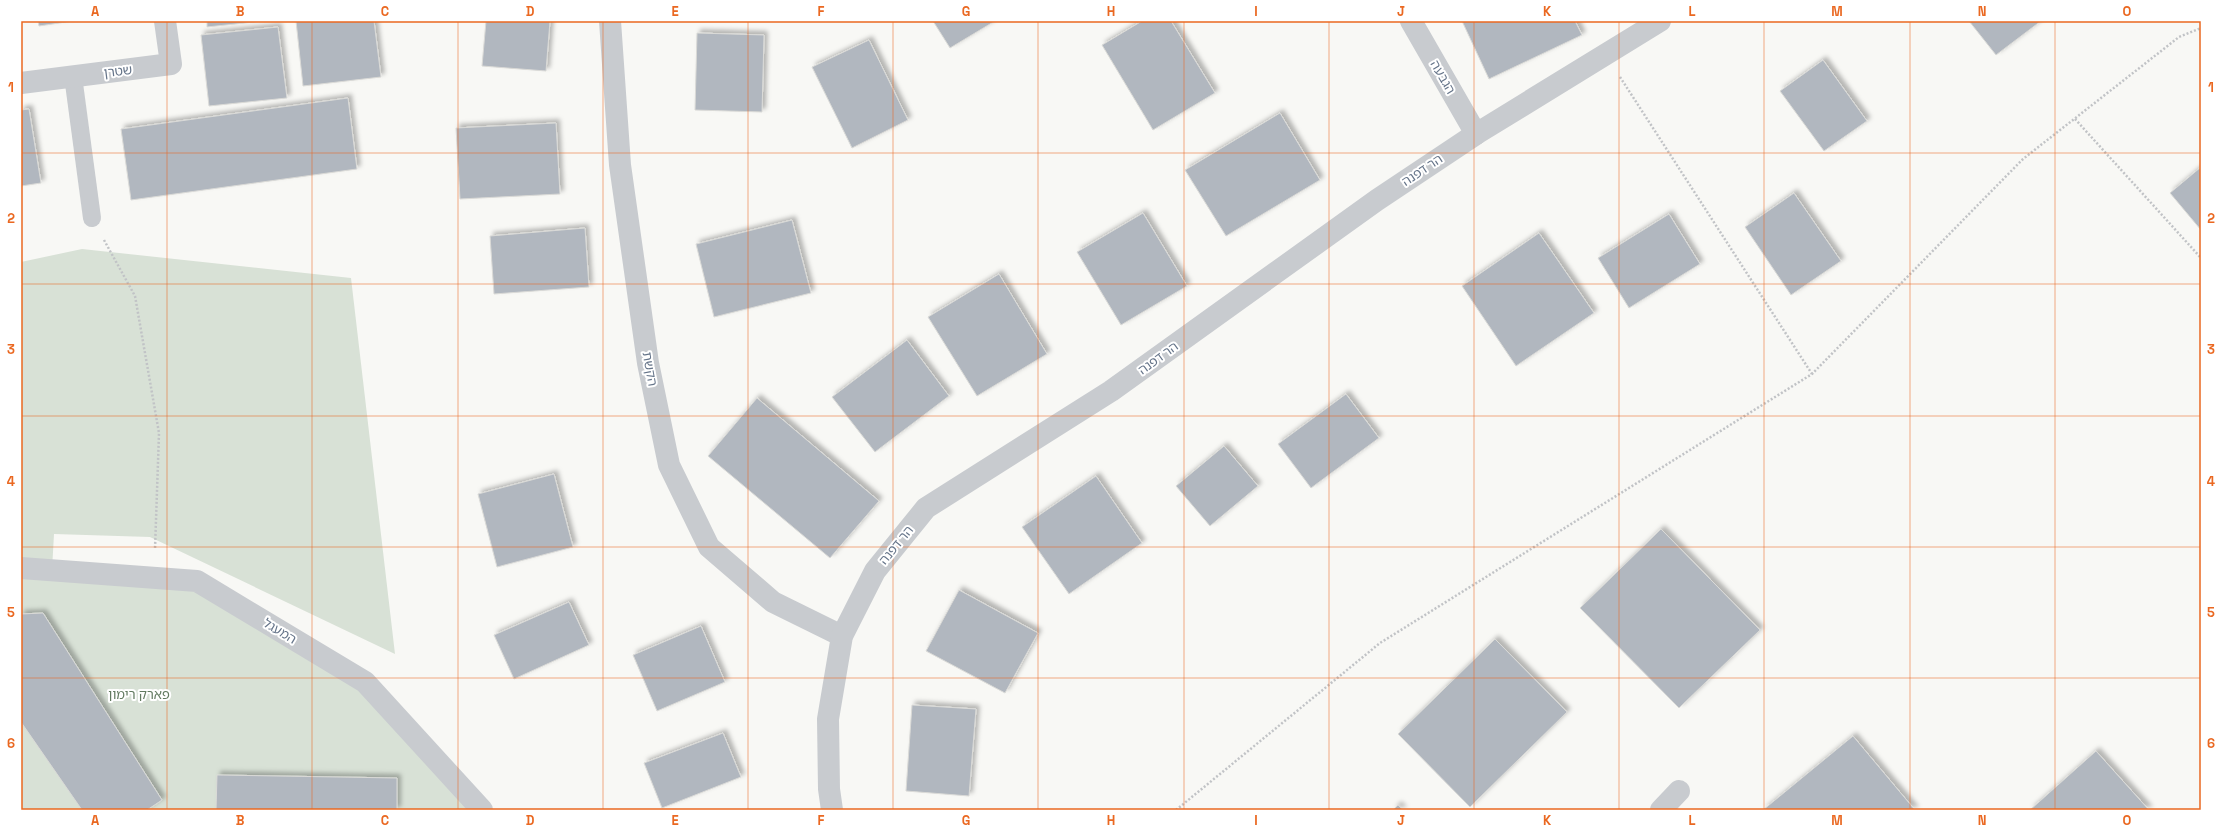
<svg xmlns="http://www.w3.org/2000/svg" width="2222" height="831" font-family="'Space Grotesk','Noto Sans Hebrew',sans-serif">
	<defs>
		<filter id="shadow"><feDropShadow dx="3.5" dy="-3.5" stdDeviation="2" flood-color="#0004"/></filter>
	</defs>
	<rect width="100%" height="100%" fill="#f8f8f5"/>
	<!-- green -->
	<path fill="#d8e1d6" d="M82,249L351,278L395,654L150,537L54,534L52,570L197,581L365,682L482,810H21V262Z"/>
	<!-- building -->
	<g fill="#b1b7bf" stroke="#dadad7" filter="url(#shadow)">
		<path d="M38,21H73L39,26Z"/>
		<path d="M207,21H264L207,27Z"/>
		<path d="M296,21H374L381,77L303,86Z"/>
		<path d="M486,21H550L546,71L482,66Z"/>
		<path d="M933,21H995L950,48Z"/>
		<path d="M1142,21H1171L1215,93L1153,130L1102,45Z"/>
		<path d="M1462,21H1575L1582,35L1489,79Z"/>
		<path d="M1969,21H2041L1996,55Z"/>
		<path d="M278,27L287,98L209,106L201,35Z"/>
		<path d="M697,33L764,35L762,112L695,110Z"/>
		<path d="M869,40L908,120L852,148L812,67Z"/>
		<path d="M1823,60L1867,121L1824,151L1780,91Z"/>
		<path d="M348,98L357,169L131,200L121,129Z"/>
		<path d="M29,109L41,183L21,186V110Z"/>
		<path d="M1280,113L1320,180L1226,236L1185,170Z"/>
		<path d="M556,123L560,194L460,199L456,128Z"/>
		<path d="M2201,167V230L2170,193Z"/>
		<path d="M1794,193L1841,261L1791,295L1745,227Z"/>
		<path d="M1143,213L1187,286L1121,325L1077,252Z"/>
		<path d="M1669,214L1700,264L1629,308L1598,258Z"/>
		<path d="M792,220L811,293L714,317L696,244Z"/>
		<path d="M585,228L589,287L494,294L490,236Z"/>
		<path d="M1539,233L1594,313L1516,366L1462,286Z"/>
		<path d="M999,274L1047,354L977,396L928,317Z"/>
		<path d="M907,340L949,396L875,452L832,397Z"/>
		<path d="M1346,394L1379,438L1311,488L1278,444Z"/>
		<path d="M757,398L879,501L830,558L708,456Z"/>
		<path d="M1224,446L1258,486L1210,526L1176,486Z"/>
		<path d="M554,474L573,547L497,567L478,494Z"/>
		<path d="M1096,476L1142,543L1069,594L1022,527Z"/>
		<path d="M1661,529L1760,630L1679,708L1580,608Z"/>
		<path d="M959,590L1038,633L1005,693L926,651Z"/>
		<path d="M569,602L589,645L514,679L494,635Z"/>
		<path d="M43,613L162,800L147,810H82L21,722V614Z"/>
		<path d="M701,626L725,682L657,711L633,655Z"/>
		<path d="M1495,639L1567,712L1470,807L1398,734Z"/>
		<path d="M912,705L976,709L969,796L906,791Z"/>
		<path d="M723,733L741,777L662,808L644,763Z"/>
		<path d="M1853,736L1915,810H1763Z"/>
		<path d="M2096,751L2149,810H2030Z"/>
		<path d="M217,775L397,778V810H216Z"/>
		<path d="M1398,805L1403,810H1393Z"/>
	</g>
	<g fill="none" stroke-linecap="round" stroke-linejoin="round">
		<!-- path -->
		<g stroke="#c1c3c6" stroke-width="2.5" stroke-dasharray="2 2" stroke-linecap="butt">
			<path d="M1620,77L1812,374"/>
			<path d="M2075,119L2201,258"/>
			<path d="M104,240L135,296L159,433L155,549"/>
			<path d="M1176,810L1380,643L1812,374L2023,159L2179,37L2201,28"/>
		</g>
		<!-- service -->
		<path stroke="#c8cbcf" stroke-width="18" d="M73,76L92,218"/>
		<!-- minor -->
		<g stroke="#c8cbcf" stroke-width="22">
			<path d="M610,21L620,165L648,363L669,465L709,547L773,602L842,636"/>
			<path d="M21,83L171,64L165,21"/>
			<path d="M21,568L197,581L365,682L482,810"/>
			<path d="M1661,810L1679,791"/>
		</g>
		<!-- tertiary -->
		<g stroke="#c8cbcf" stroke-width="22">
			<path d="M1411,21L1476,134"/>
			<path d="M832,810L829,789L828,719L842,636L875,571L926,508L1111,391L1377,200L1476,134L1660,21"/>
		</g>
	</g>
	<!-- grid -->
	<path fill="none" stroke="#ea6821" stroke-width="1" stroke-opacity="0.55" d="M167,21V810M312,21V810M458,21V810M603,21V810M748,21V810M893,21V810M1038,21V810M1184,21V810M1329,21V810M1474,21V810M1619,21V810M1764,21V810M1910,21V810M2055,21V810M21,153H2201M21,284H2201M21,416H2201M21,547H2201M21,678H2201"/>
	<g text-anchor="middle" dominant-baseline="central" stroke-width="4" stroke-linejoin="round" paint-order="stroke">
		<!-- street labels -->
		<g font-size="13" fill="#657489" stroke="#fff">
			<text transform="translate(118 71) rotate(-7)">שטרן</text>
			<text transform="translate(1443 77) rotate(60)">הגבעה</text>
			<text transform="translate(1422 170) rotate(-34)">הר דפנה</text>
			<text transform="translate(1158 358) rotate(-36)">הר דפנה</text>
			<text transform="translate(650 369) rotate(80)">הקשת</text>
			<text transform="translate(896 545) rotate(-51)">הר דפנה</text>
			<text transform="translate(280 631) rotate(31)">המעגל</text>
		</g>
		<!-- park labels -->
		<g font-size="13" fill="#627a60" stroke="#fff">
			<text x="139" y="694">פארק רימון</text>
		</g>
	</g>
	<!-- border -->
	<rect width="2222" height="831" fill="none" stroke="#ffffff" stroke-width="44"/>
	<rect x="22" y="22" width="2178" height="787" fill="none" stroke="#ea6821" stroke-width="1.5"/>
	<g font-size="13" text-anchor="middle" font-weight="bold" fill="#ea6821">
		<text x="95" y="16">A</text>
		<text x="240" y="16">B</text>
		<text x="385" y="16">C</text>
		<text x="530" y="16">D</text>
		<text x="675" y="16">E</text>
		<text x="821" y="16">F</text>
		<text x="966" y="16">G</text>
		<text x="1111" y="16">H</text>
		<text x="1256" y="16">I</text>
		<text x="1401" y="16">J</text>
		<text x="1547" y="16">K</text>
		<text x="1692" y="16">L</text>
		<text x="1837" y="16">M</text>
		<text x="1982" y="16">N</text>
		<text x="2127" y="16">O</text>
		<text x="11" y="92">1</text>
		<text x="2211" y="92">1</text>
		<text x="11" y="223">2</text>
		<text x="2211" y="223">2</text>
		<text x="11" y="354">3</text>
		<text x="2211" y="354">3</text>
		<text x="11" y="486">4</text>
		<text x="2211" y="486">4</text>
		<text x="11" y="617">5</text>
		<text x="2211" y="617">5</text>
		<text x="11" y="748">6</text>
		<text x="2211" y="748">6</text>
		<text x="95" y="825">A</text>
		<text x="240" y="825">B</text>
		<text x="385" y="825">C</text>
		<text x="530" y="825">D</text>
		<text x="675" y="825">E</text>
		<text x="821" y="825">F</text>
		<text x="966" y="825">G</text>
		<text x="1111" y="825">H</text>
		<text x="1256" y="825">I</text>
		<text x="1401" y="825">J</text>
		<text x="1547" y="825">K</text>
		<text x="1692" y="825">L</text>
		<text x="1837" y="825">M</text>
		<text x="1982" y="825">N</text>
		<text x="2127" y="825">O</text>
	</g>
</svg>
